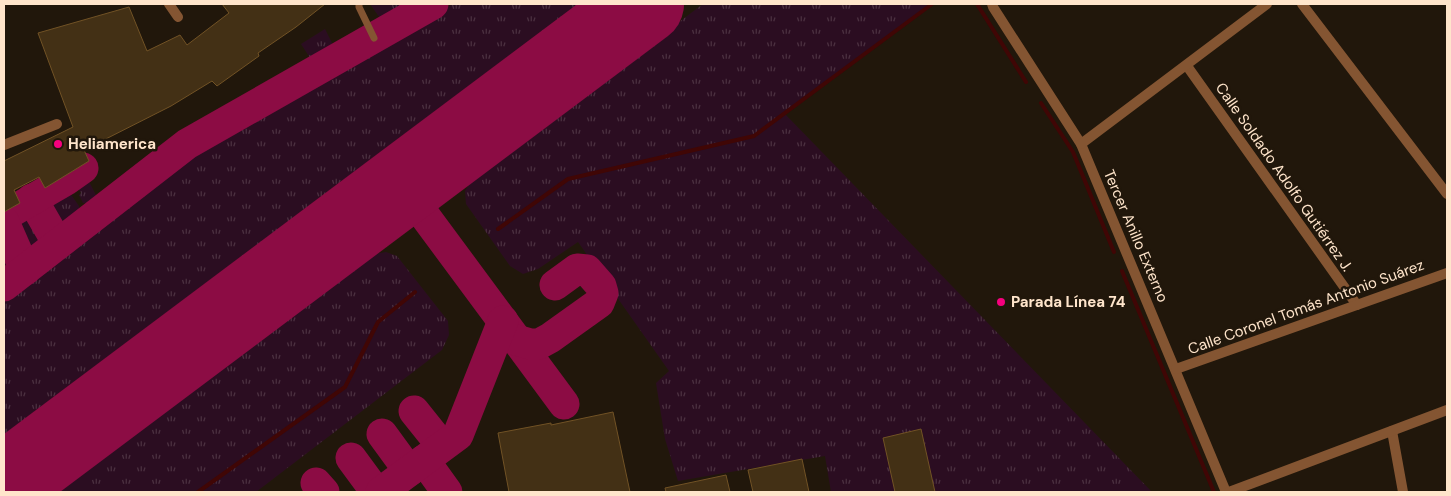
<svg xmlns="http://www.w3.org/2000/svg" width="1451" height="496" font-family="'DM Sans',sans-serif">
	<defs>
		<pattern id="grass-tufts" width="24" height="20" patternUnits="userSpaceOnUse" patternTransform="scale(1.25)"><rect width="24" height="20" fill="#2b0d21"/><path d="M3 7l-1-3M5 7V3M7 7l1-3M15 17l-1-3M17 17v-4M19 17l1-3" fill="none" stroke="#4b3040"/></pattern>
	</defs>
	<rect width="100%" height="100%" fill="#21170b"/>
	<!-- grass -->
	<g fill="url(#grass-tufts)">
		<path d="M370,4H412L382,21Z"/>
		<path d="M453,4H582L4,448V298L162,177L209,143L234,130Z"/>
		<path d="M703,4H932L785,114L1152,492H831L825,456L678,481L665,439L656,383L669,371L578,242L538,269L523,274L510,266L466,204L465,191L475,175Z"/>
		<path d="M325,29L336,51L314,64L301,44Z"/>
		<path d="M83,170L97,197L90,203H83L79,195L81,193L72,178Z"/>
		<path d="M65,186L79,206L81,214L57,231L41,200Z"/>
		<path d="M32,206L49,239L27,254L13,222L20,213Z"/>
		<path d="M4,238L14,263L4,270Z"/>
		<path d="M386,252L397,256L448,321L449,335L442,350L256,492H52L369,255Z"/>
	</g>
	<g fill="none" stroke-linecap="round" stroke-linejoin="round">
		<!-- stream -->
		<g stroke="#400605" stroke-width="4">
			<path d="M977,4L1026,82"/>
			<path d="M1041,103L1073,152L1114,252"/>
			<path d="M498,229L568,179L754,136L932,4"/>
			<path d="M1122,271L1214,492"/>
			<path d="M198,492L345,387L378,322L415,292"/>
		</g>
		<!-- taxiway -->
		<g stroke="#8c0c44" stroke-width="31">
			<path d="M402,185L564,404"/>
			<path d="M32,199L58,244"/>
			<path d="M4,216L66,180L83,168"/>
			<path d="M4,222L25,270"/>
			<path d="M4,286L187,144L433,4"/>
			<path d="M516,340L530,344H539L550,338L599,303L603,293L601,286L587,270L577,269L555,285"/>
			<path d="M414,411L442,446"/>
			<path d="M382,434L409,471"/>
			<path d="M351,458L376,492"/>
			<path d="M424,460L447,492"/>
			<path d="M316,483L324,492"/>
			<path d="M381,492L458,435L503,321"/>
		</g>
		<!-- runway -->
		<path stroke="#8c0c44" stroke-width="80" d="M4,484L644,4"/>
	</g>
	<!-- building -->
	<g fill="#433015" stroke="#715225">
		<path d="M222,4H325L296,27L258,53L259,56L217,86L212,81L171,106L84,150L89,161L45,188L39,177L14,190L20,203L4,212V161L73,127L38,33L129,7L147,51L180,35L187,45L229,13Z"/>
		<path d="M613,412L630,492H509L498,433L551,423V425Z"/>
		<path d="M921,429L935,492H895L883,438Z"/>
		<path d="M802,459L809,492H753L748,470Z"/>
		<path d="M726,475L730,492H666L665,488Z"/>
	</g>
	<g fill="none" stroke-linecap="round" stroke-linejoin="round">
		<!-- service -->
		<path stroke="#845532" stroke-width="7" d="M359,4V7L374,38"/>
		<!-- minor -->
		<g stroke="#845532" stroke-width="10">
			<path d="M169,4L178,17"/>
			<path d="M992,4L993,7L1081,144L1226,492"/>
			<path d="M1302,4L1447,194"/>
			<path d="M1187,66L1357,305"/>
			<path d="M1081,144L1267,4"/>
			<path d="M4,145L57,124"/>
			<path d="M1176,369L1447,273"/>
			<path d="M1392,431L1403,492"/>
			<path d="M1229,492L1447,410"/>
		</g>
	</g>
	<!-- markers -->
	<g fill="#f6007e" stroke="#21170b" stroke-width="2">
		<circle cx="58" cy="144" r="5"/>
		<circle cx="1001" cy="302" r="5"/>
	</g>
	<g text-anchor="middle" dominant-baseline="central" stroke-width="5" stroke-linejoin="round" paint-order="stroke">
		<!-- poi labels -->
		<g font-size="15" font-weight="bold" fill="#ffe5cb" stroke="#21170b" text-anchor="start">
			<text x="68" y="144">Heliamerica</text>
			<text x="1011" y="302">Parada Línea 74</text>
		</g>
		<!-- street labels -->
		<g font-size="15" fill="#ffe5cb" stroke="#21170b">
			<text transform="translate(1284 177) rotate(55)">Calle Soldado Adolfo Gutiérrez J.</text>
			<text transform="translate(1136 236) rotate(67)">Tercer Anillo Externo</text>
			<text transform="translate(1306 307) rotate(-20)">Calle Coronel Tomás Antonio Suárez</text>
		</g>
	</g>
	<!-- border -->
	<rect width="1451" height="496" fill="none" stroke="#ffe5cb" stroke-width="10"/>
</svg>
